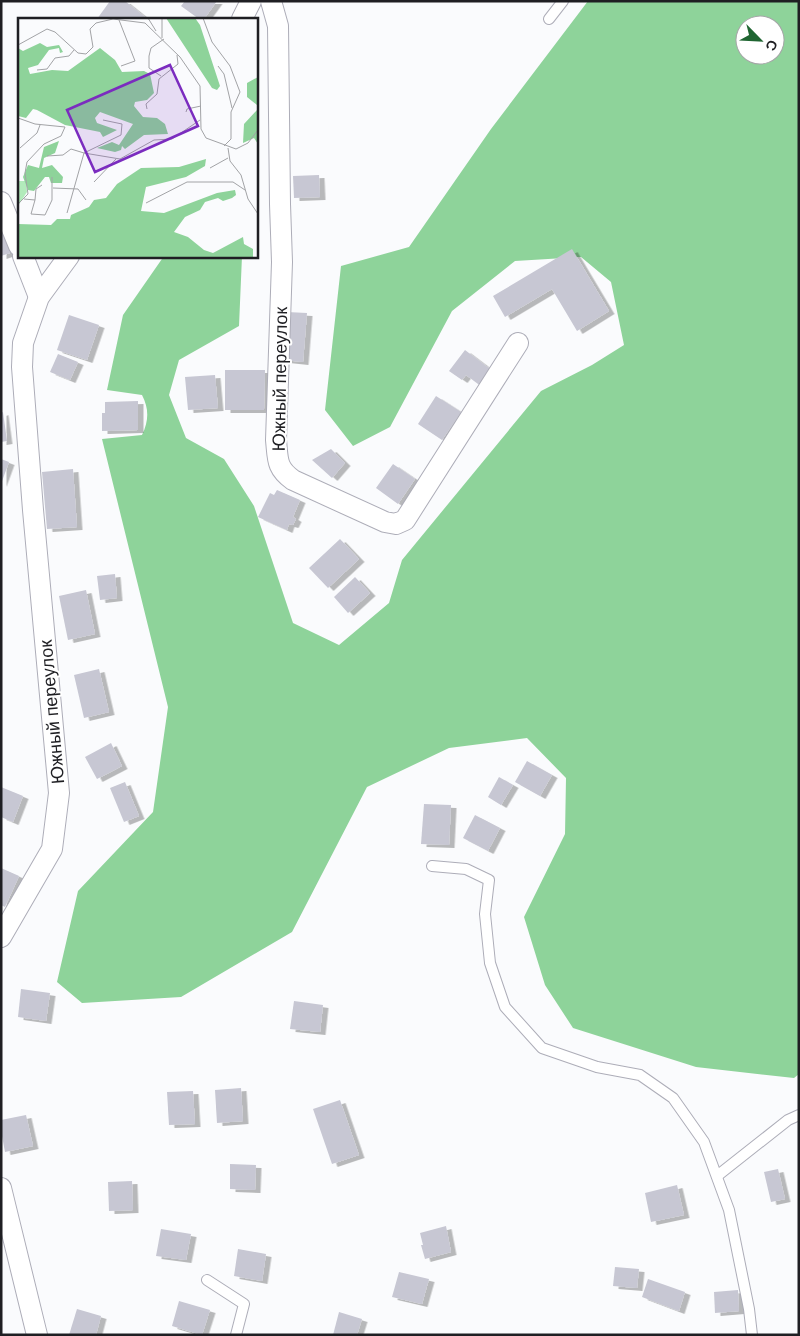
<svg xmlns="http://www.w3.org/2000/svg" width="800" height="1336" font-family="'DM Sans',sans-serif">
	<defs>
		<filter id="shadow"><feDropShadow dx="5.5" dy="3" stdDeviation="0" flood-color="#0004"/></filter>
	</defs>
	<rect width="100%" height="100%" fill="#fafbfd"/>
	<!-- forest -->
	<path fill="#8ed39a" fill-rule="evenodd" d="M588,1H799V1074L794,1078L696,1067L573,1028L545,985L524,917L565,834L566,778L527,738L449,748L367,787L292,932L181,997L82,1003L57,982L78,891L153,812L168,707L102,439L142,435C149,420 149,409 142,395L107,390L123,315L164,256H242L239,326L179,360L169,395L186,438L224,459L254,506L293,623L339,645L389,603L402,560L541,391L592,365L624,345L611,282L581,257L515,261L452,311L390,427L353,446L325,410L341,266L409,247L491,129ZM745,25H775V55H745Z"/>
	<!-- building -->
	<g fill="#c7c7d3" filter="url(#shadow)">
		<path d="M110,1H125L145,17L143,19H97Z"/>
		<path d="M185,1H217L204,19H199L181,6Z"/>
		<path d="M319,175L320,197L294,198L293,176Z"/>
		<path d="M1,226L10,253L1,256Z"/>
		<path d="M572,249L609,311L577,331L552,289L505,317L493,296Z"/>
		<path d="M287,312L307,313L303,362L284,360Z"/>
		<path d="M69,315L99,325L87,360L57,350Z"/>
		<path d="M465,350L494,372L482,387L466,375L462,380L449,371Z"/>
		<path d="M58,354L78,362L70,380L50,372Z"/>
		<path d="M225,370H265L264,410H225Z"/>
		<path d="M215,375L218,408L188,410L185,377Z"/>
		<path d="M436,396L461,412L442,440L418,424Z"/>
		<path d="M138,401V430L102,431V413H105V402Z"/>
		<path d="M3,412L7,441L1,442V413Z"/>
		<path d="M331,449L345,463L332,478L312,460Z"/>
		<path d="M1,459L9,462L1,484Z"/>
		<path d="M393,464L415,479L398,504L376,488Z"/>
		<path d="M73,469L77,527L47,529L42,472Z"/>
		<path d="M277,490L300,500L293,517L296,519L293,525L289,524L287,530L258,517L270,493L274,495Z"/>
		<path d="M340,539L359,559L328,588L309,568Z"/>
		<path d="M115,574L117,598L100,600L97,576Z"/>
		<path d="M355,577L370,593L348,613L334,597Z"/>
		<path d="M86,590L95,634L68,640L59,596Z"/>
		<path d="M99,669L109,712L84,718L74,675Z"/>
		<path d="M111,743L122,766L97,779L85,757Z"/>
		<path d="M527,761L552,775L540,796L515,782Z"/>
		<path d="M499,777L513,785L501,805L488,797Z"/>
		<path d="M125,782L139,816L124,822L110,788Z"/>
		<path d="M1,787L23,796L13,822L1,817Z"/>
		<path d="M424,804L451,805L449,845L421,844Z"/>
		<path d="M475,815L500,828L488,851L463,838Z"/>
		<path d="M1,868L19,876L5,907L1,905Z"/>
		<path d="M21,989L50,993L46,1021L18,1017Z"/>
		<path d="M294,1001L323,1005L320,1032L290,1029Z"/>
		<path d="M241,1088L243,1121L217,1123L215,1090Z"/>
		<path d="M193,1091L195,1124L169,1125L167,1092Z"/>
		<path d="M340,1100L359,1155L332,1164L313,1109Z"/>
		<path d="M26,1115L33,1146L5,1152L1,1131V1120Z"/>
		<path d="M230,1164L256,1165L255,1190L230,1189Z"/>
		<path d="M778,1169L785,1199L771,1202L764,1172Z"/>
		<path d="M132,1181L133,1210L109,1211L108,1182Z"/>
		<path d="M677,1185L684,1215L651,1222L645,1193Z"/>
		<path d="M446,1226L451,1252L425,1259L421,1245H423L420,1233Z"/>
		<path d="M161,1229L191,1234L186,1260L156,1256Z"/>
		<path d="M238,1249L266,1254L262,1281L234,1276Z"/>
		<path d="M615,1267L639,1269L637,1288L613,1286Z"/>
		<path d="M399,1272L429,1279L422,1304L392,1297Z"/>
		<path d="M648,1279L685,1292L679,1311L642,1297Z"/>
		<path d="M738,1290L739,1311L715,1313L714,1292Z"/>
		<path d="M179,1301L210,1310L202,1335L172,1326Z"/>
		<path d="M77,1309L101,1316L96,1335H69Z"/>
		<path d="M339,1312L362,1319L357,1335H333Z"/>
	</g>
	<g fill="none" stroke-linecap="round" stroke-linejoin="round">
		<!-- lane casing -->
		<g stroke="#adadb8" stroke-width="12">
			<g id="lane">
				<path d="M549,19L563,1"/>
				<path d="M432,866L466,869L489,880L485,914L490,963L505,1007L542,1048L597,1067L640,1075L673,1098L704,1142L729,1210L749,1309L752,1335"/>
				<path d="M717,1176L788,1120L799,1115"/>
				<path d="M207,1280L244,1304L236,1335"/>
			</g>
		</g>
		<!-- street casing -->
		<g stroke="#adadb8" stroke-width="22">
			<g id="street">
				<path d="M271,1L278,26L280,204L282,262L276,440C278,459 276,468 293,480L385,522L396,524L405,520L518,343"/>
				<path d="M242,19L251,1"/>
				<path d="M1,202L19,246"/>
				<path d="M23,256L39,297"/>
				<path d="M1,937L52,849L59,793L33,510L22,367L23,343L39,297L69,256"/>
				<path d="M1,1188L37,1335"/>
			</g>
		</g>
		<!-- lane -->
		<use href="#lane" stroke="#fff" stroke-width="10"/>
		<!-- street -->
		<use href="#street" stroke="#fff" stroke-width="20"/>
	</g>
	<g text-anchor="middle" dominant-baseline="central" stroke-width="4" stroke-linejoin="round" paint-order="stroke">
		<!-- street labels -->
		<g font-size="18" fill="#1f1f23" stroke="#fff">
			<text transform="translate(280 379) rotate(-89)">Южный переулок</text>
			<text transform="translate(52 712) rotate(-95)">Южный переулок</text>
		</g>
	</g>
	<!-- overview -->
	<g transform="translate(18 18)">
		<rect width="240" height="240" fill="#fafbfd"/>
		<path d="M0,163H8L9,174L0,188Z" fill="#b2ebbb"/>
		<path d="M148,0H177L182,7L202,68L199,72L194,70ZM22,25L29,29L41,27L45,34L42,35L41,30L31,32L20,47L10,50L12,56L34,52L50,53L82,30L97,42L104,54L126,53L132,56L136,75L129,82L117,84L116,88L125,99L139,100L147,106L150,116L126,117L107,131L104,128L103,132L97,134L79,130L94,124L101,127L115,106L82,94L77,100L79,105L99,112L85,119L82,114L47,107L19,92L15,91L8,100L0,98V30L5,33ZM240,59V126L236,120L225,125L226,106L239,92V87L229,79V65ZM41,123L37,135L26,140L24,150L34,147L45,159L44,165H33L31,159H27L16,173L10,172L5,159L10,147L21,150L26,129ZM188,141L187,148L168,159L128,169L123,193L146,195L199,175L217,172L218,177L214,180L205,183L200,180L187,184L182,192L167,199L156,214L170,219L186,232L195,235L225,219L226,226L235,231V240H0V206L33,207L39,201H52L53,197L71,189L76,182L88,180L99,166L123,150L161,149Z" fill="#8ed39a"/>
		<path fill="none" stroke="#a2a3a6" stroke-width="1" d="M130,0L138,13M185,0L194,24L212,48L222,74L213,94V121L206,128M101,2L117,43L103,48M144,20V0M0,27L29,11L37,14L60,35L68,36L75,29L72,11L78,5L95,1L127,5L162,39L182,68L183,111L188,120L218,131L230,125L240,112M200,48L206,56L214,90M19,52L29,51L37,40L51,38L56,32M143,58L131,50V38L133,30L146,21M129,91L128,86L139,76L141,61L160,46L159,37M168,94L169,91L183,88M0,100L17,106L47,109L43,118L26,126L9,144L7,155L10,176L0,186M2,130L19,115L22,107M210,130L212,143L223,157L230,181L240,196M29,138L45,137L53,131L66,135L103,117L104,106L85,102M192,150L210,140M76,164L98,141M35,170L60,171L68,182M6,181L17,182L13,196L27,197L34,182V159M17,182L18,171L24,167M128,185L169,164H215L227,172M49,195L66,135L102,141L136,122L154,121L182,102"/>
		<path fill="#7b2cbf" fill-opacity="0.15" stroke="#7b2cbf" stroke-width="2.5" d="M152,47L180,108L77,154L49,92Z"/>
		<rect width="240" height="240" fill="none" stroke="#1f1f23" stroke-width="2.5"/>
	</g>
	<!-- border -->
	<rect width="800" height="1336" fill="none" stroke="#1f1f23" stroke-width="5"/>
	<!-- north arrow -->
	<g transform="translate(760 40) rotate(114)"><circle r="24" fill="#ffffff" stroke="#a5a5a7"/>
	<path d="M0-4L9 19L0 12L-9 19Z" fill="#1f6531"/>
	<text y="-8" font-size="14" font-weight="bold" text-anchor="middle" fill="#1f1f23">С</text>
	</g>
</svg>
